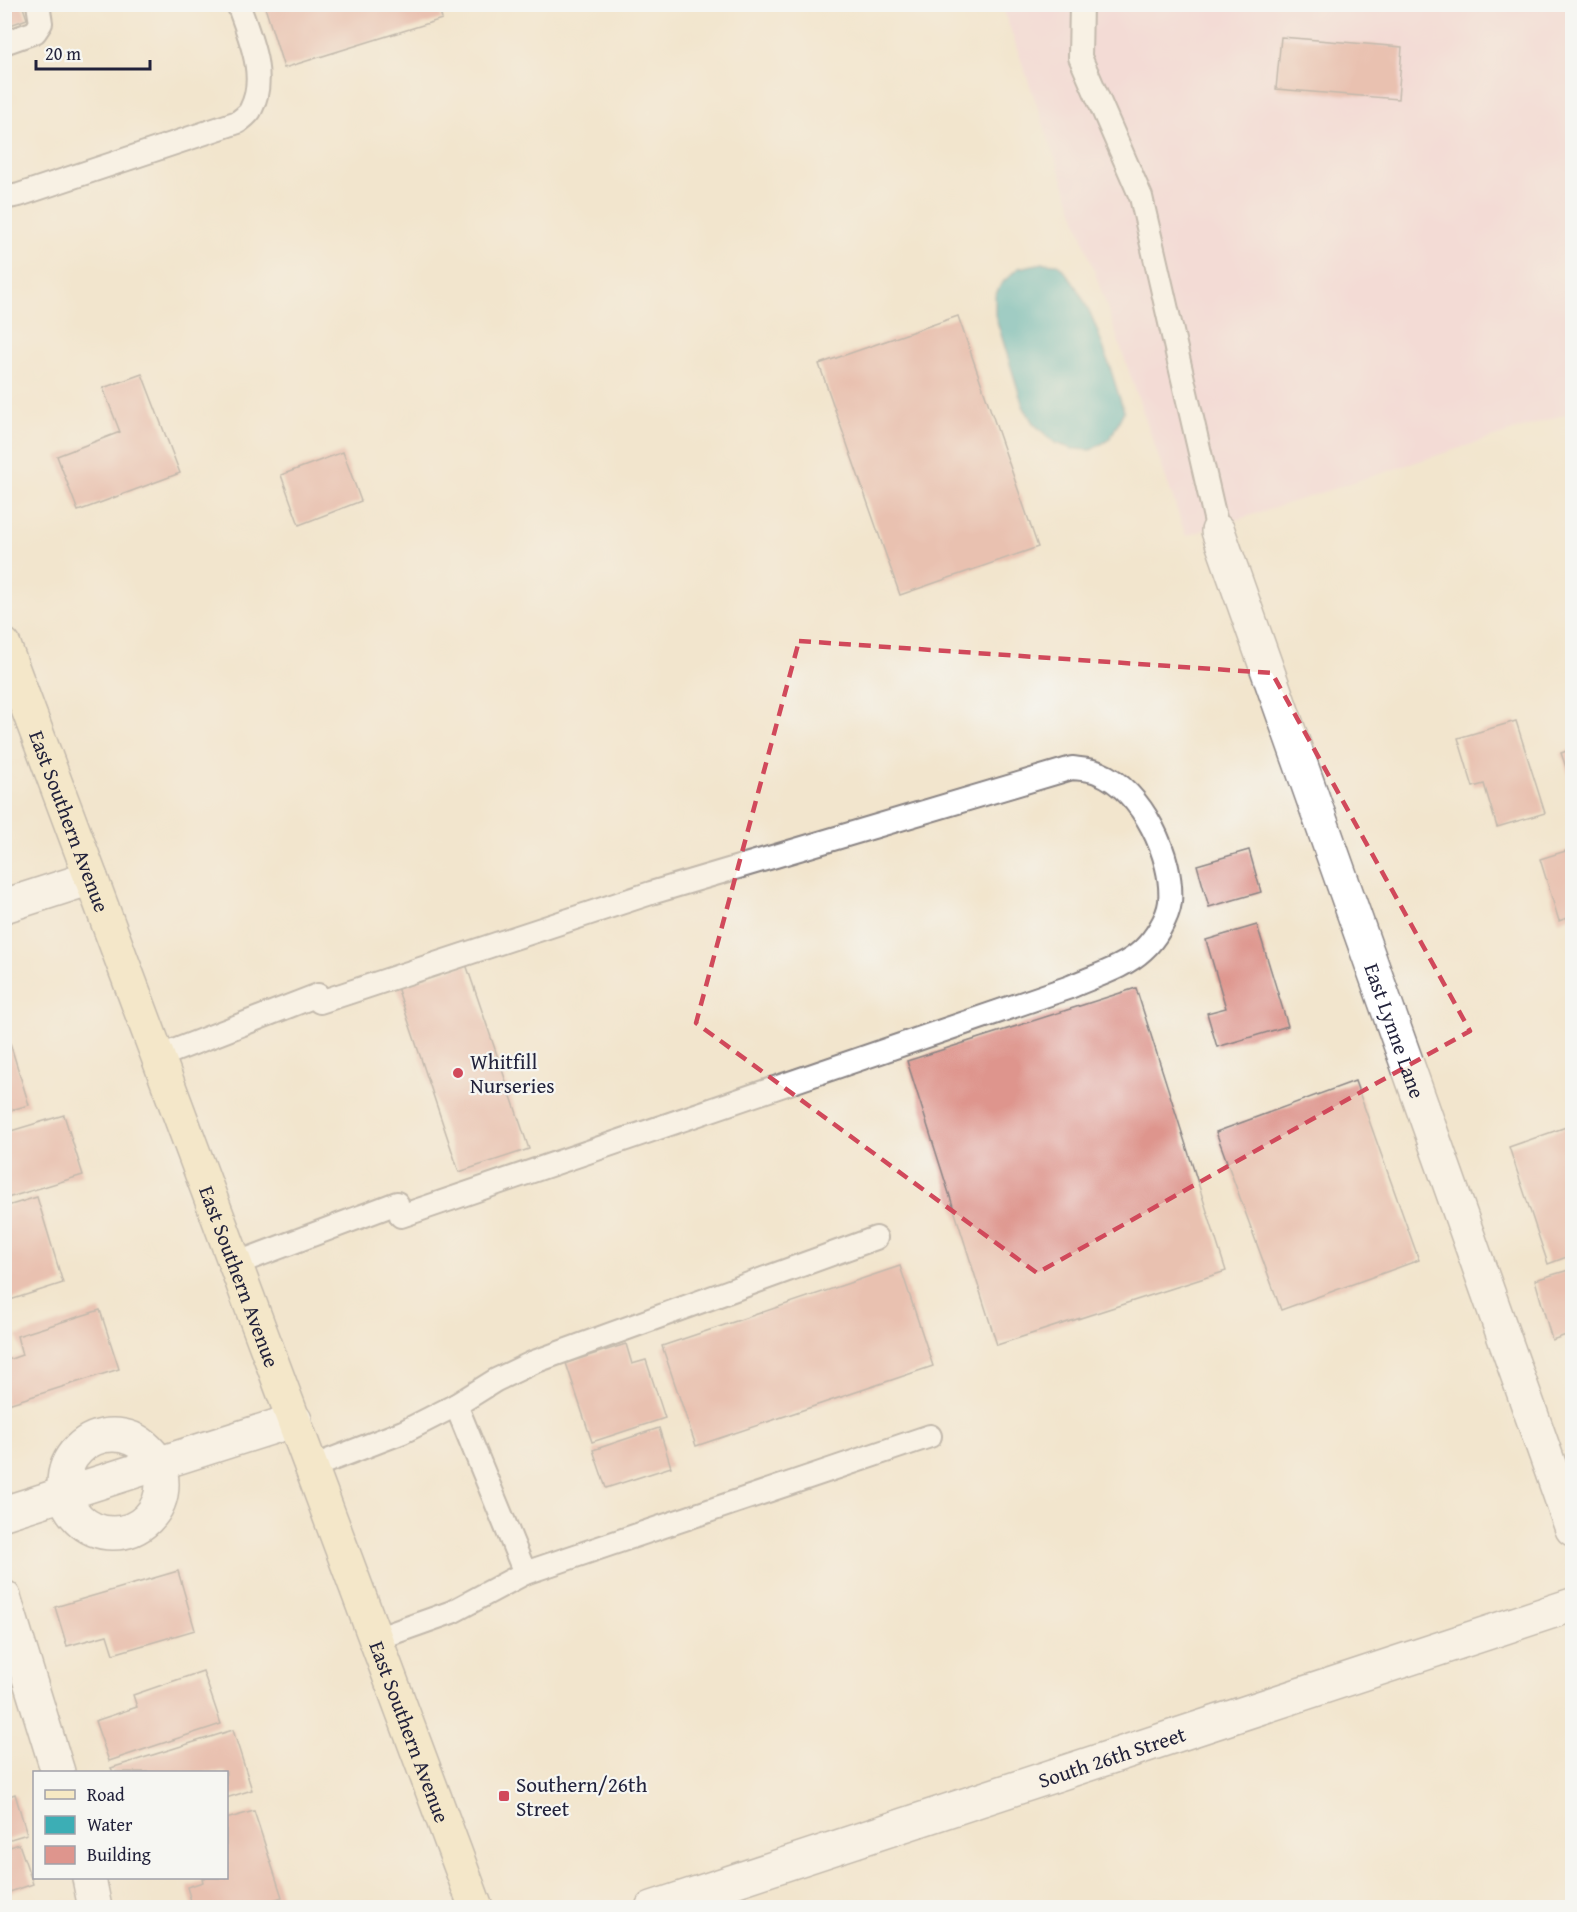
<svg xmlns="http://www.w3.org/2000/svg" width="1577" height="1912" font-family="'Gentium Book Plus',serif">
	<rect width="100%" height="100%" fill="#f6f6f2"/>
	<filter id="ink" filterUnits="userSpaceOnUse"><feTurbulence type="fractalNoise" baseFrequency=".0167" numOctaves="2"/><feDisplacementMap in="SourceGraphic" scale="12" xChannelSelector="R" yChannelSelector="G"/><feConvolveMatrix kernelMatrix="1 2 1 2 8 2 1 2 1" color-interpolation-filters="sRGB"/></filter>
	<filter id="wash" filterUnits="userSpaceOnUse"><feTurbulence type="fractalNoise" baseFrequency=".008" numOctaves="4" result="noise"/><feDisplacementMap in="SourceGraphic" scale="24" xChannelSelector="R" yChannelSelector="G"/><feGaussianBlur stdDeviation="1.35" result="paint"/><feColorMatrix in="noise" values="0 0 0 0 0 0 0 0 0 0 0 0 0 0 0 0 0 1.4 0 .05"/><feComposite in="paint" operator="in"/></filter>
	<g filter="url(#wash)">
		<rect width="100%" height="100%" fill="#f2e5cd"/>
		<!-- built -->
		<path fill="#f3cfde" d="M1002,5H1572V412L1186,536Z"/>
		<!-- water -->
		<path fill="#3caeb5" stroke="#2f6878" stroke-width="1.5" d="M1043,263L1058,264C1095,302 1107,362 1124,411L1110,439L1091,450L1073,449L1055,443L1033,423L1023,406L995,315V296L1001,284L1018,268Z"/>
		<g id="blocks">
			<!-- building -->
			<g fill="#de958d">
				<path d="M5,4H22L27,19L5,27Z"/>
				<path d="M264,4H438L442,19L284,68Z"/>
				<path d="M1281,37L1402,47L1398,99L1276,89Z"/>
				<path d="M958,316L1038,547L900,595L819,364Z"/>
				<path d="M142,374L180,473L78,511L57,456L120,432L103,388Z"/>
				<path d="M343,452L361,501L299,525L281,475Z"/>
				<path d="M1516,721L1545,813L1497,827L1484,784L1473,787L1458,738Z"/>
				<path d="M1572,749V784L1561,753Z"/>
				<path d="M1572,849V916L1559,921L1540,859Z"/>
				<path d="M1249,850L1261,892L1209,907L1197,865Z"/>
				<path d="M1257,925L1288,1026L1217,1047L1207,1013L1226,1008L1206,940Z"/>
				<path d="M466,964L529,1149L459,1172L397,987Z"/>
				<path d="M1136,988L1226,1271L997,1345L907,1061Z"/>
				<path d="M10,1043L29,1105L4,1112V1045Z"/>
				<path d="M1355,1081L1419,1260L1281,1310L1216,1132Z"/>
				<path d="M64,1115L83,1175L4,1199V1133Z"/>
				<path d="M1569,1126L1572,1135V1255L1548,1264L1509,1147Z"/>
				<path d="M37,1197L63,1283L4,1302V1207Z"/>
				<path d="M900,1266L933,1366L696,1446L662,1346Z"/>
				<path d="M1572,1269V1333L1552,1340L1535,1280Z"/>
				<path d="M100,1310L119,1369L5,1405V1361L22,1355L17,1336Z"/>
				<path d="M626,1344L632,1364L646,1360L665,1418L592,1442L566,1363Z"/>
				<path d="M659,1428L671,1467L606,1488L593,1450Z"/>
				<path d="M178,1571L195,1630L113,1654L107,1635L67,1646L55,1607Z"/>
				<path d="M203,1671L221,1724L109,1761L95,1721L137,1707L133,1695Z"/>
				<path d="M233,1730L252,1790L226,1798V1772H113L111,1768Z"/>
				<path d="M15,1794L27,1834L4,1841V1798Z"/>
				<path d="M254,1811L282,1897L248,1908H193L187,1887L203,1882L202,1878H226V1819Z"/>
				<path d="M19,1844L33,1884L4,1894V1849Z"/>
			</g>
		</g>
	</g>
	<g filter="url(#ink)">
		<use href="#blocks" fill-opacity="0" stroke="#8a8484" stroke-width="1.5"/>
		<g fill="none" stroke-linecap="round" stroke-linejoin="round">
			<!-- lane casing -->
			<g stroke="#8a8484" stroke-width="26">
				<g id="lane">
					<path d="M1081,4L1080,57L1141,197L1218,531"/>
					<path d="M4,43L35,32L41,23L38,4"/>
					<path d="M4,198L19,195L238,122C243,118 249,114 251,109C268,76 249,36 238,4"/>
					<path d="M320,1002L651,893L1072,768C1080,769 1091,769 1099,773C1142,790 1174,858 1170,902C1168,918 1155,939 1143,950C1124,968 1094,976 1070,987L401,1216"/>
					<path d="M158,1057L318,995"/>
					<path d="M235,1264L397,1203"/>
					<path d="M456,1405L496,1380L534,1362L876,1238"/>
					<path d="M312,1467L403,1432L456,1405L525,1573"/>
					<path d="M376,1639L452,1612L525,1573L930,1436"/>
				</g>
			</g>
			<!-- street casing -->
			<g stroke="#8a8484" stroke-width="36">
				<g id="street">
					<path id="s1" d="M1218,531L1572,1529"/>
					<path d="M4,906L91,878"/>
					<circle cx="113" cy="1484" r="49"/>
					<path d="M4,1513L295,1420"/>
					<path d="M4,1597L58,1772"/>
					<path d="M89,1878L95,1908"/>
					<path id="s2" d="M652,1908L1572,1605"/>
				</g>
			</g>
			<!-- secondary casing -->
			<g stroke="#8a8484" stroke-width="36">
				<g id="secondary">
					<path id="s3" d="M4,645L476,1908"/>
				</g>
			</g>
			<!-- lane -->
			<use href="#lane" stroke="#fff" stroke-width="22"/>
			<!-- street -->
			<use href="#street" stroke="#fff" stroke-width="33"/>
			<!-- secondary -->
			<use href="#secondary" stroke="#f6e9c3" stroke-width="33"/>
		</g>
	</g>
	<!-- marked area -->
	<path d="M0 0H1577V1912H0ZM799,641L1272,673L1470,1031L1037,1273L696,1023Z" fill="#f2e5cd" fill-opacity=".55" fill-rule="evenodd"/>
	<path fill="none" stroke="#d1495b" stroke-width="4.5" stroke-dasharray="12 8" stroke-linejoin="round" d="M799,641L1272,673L1470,1031L1037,1273L696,1023Z"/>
	<!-- markers -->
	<g fill="#d1495b" stroke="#f6f6f2" stroke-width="2">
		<circle cx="458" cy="1073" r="6"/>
		<rect x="498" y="1790" width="12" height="12" rx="3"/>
	</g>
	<g text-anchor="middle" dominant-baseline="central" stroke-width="4.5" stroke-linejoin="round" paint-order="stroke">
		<!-- street labels -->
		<g font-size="21" fill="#22223b" stroke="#f6f6f2">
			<text stroke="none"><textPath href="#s3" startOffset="188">East Southern Avenue</textPath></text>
			<text stroke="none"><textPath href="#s1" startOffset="530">East Lynne Lane</textPath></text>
			<text stroke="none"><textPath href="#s3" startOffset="674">East Southern Avenue</textPath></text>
			<text stroke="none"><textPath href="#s3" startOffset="1160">East Southern Avenue</textPath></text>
			<text stroke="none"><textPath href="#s2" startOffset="484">South 26th Street</textPath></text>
		</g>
		<!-- poi labels -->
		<g font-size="21" fill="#22223b" stroke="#f6f6f2" text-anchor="start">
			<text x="470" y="1061">Whitfill<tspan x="470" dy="24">Nurseries</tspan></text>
			<text x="516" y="1784">Southern/26th<tspan x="516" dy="24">Street</tspan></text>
		</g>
	</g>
	<!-- margin -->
	<rect width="1577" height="1912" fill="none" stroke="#f6f6f2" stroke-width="24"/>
	<!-- legend -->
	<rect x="33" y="1771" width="195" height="108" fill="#f6f6f2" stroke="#a1a1a9" stroke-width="1.5"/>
	<rect x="45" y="1790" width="30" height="9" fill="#f6e9c3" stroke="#a1a1a9" stroke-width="1.5"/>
	<text x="87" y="1801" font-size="18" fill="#22223b">Road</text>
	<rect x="45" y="1816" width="30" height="18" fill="#3caeb5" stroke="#a1a1a9" stroke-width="1.5"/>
	<text x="87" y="1831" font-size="18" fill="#22223b">Water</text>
	<rect x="45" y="1846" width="30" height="18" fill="#de958d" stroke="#a1a1a9" stroke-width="1.5"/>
	<text x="87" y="1861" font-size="18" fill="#22223b">Building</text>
	<!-- scale -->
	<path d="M36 60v9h114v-9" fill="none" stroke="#22223b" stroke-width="3"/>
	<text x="45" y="60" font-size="18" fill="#22223b" stroke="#f6f6f2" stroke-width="4.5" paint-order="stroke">20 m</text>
</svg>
